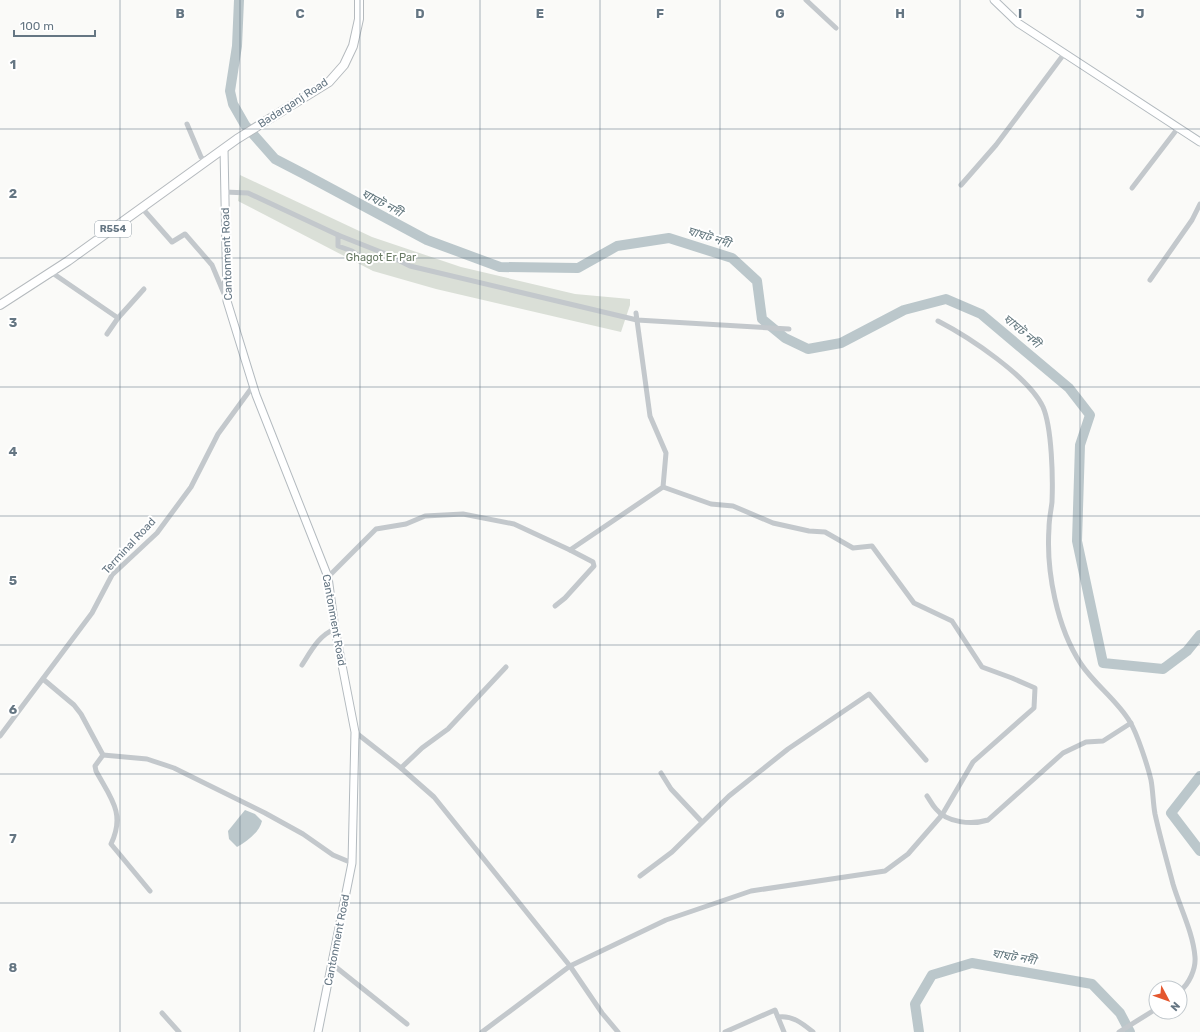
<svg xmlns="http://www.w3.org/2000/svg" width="1200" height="1032" font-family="Rubik,'Noto Sans Bengali',sans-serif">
	<rect width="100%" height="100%" fill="#fafaf8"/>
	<!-- green -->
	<path fill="#dadfd7" d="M240,175L372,237L461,267L575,294L630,299V305L621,332L436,289L373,271L238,201Z"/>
	<!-- water -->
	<path fill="#bbc7cb" d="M245,810L255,814L262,821C259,833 247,841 237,847L229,839L228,831Z"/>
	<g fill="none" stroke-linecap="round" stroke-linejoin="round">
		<!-- river -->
		<g stroke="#bbc7cb" stroke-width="10">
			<path d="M239,0L237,46L230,91L233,104L245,125L275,159L304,174L427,240L500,267L578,268L617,246L669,238L732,258L757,281L762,319L785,338L808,349L841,343L904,310L946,299L981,314L1069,388L1090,415L1080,445L1077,541L1103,663L1163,669L1187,651L1200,635"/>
			<path d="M1200,776L1171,813L1200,851"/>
			<path d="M919,1032L915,1004L932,975L972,963L1092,984L1120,1013L1130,1032"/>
		</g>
		<!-- secondary casing -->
		<g stroke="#b3babf" stroke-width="9">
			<g id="secondary">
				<path d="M994,0L1018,23L1200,142"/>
				<path d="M224,149L227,301L256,395L328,577L335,629L355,732L352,863L318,1032"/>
			</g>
		</g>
		<!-- primary casing -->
		<g stroke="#b5babe" stroke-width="10">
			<path id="primary" d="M0,305L68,261L237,139L329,82L344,65L353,46L359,19V0"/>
		</g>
		<!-- street -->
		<g stroke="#c3c8cc" stroke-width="5">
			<path d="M806,0L836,28"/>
			<path d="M187,124L201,157L206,162"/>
			<path d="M961,185L996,145L1064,54"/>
			<path d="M1132,188L1178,128"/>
			<path d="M225,192L248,193L338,235"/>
			<path d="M142,208L172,242L185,234L212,265L225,296"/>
			<path d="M362,258L352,251L338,246V235L386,254L410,266L637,320L789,329"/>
			<path d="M51,272L118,318"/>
			<path d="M1150,280L1192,220L1200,204"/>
			<path d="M938,321C969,337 1028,376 1043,407C1052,428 1053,478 1052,502C1051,511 1049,519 1049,528C1046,571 1057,628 1081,664C1095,685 1117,700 1130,722C1137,733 1148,767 1151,780C1153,791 1153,803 1155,814C1160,837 1167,861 1173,884C1180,908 1193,932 1195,957C1196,969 1189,984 1180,991"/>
			<path d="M107,334L118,318L144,289"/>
			<path d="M328,577L376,529L406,524L425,516L463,514L514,524L570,550L663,487L666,453L650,416L636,313"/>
			<path d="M555,606L565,598L594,566L593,562L570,550"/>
			<path d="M302,665C311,651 319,635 335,629"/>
			<path d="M43,679L74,705L81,714L103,755L95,766L96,771C110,797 126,813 111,844L150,891"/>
			<path d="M355,732L401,768L434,797L570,966L602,1013L618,1032"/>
			<path d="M0,736L92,613L112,575L157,533L191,487L218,434L253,386"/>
			<path d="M103,755L147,759L174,768L265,813L303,834L333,855L352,863"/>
			<path d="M401,768L422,748L448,729L506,667"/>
			<path d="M661,773L671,789L702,822"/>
			<path d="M927,796C930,800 932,805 936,809C947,823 972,825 988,820L1063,753L1086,742L1103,741L1131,723"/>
			<path d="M640,876L672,852L729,796L788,749L869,694L926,760"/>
			<path d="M332,964L407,1024"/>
			<path d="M162,1013L179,1032"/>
			<path d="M778,1017C792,1015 802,1023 813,1032"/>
			<path d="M482,1032L570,966L666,920L751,891L885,871L908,854L942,815L973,762L1034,708L1035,688L1012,678L982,667L952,621L914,603L872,546L853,548L825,532L809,531L773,523L733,506L711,504L663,487"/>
			<path d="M725,1032L775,1010L784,1032"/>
			<path d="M1119,1032L1156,1009"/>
		</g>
		<!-- secondary -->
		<use href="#secondary" stroke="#fff" stroke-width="7"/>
		<!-- primary -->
		<use href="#primary" stroke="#fff" stroke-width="8"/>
	</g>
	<!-- grid -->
	<path fill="none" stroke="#657683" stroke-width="1" stroke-opacity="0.55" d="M120,0V1032M240,0V1032M360,0V1032M480,0V1032M600,0V1032M720,0V1032M840,0V1032M960,0V1032M1080,0V1032M0,129H1200M0,258H1200M0,387H1200M0,516H1200M0,645H1200M0,774H1200M0,903H1200"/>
	<g text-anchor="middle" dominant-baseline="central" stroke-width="4" stroke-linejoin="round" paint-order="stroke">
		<!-- shield labels -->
		<rect fill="#fff" stroke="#939fa8" stroke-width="1" x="95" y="221" width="36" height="16" rx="3"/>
		<g font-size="10" font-weight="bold" fill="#657683">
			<text x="113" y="229">R554</text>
		</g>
		<!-- street labels -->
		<g font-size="11" fill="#657683" stroke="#fff">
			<text transform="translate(293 103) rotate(-33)">Badarganj Road</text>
			<text transform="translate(227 254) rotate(-92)">Cantonment Road</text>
			<text transform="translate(129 546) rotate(-47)">Terminal Road</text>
			<text transform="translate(334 620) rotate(80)">Cantonment Road</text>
			<text transform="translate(337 940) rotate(-79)">Cantonment Road</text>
		</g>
		<!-- park labels -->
		<g font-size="11" fill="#687a64" stroke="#fff">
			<text x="381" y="257">Ghagot Er Par</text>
		</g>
		<!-- water labels -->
		<g font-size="12" font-style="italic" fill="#60757c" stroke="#fff">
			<text transform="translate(382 203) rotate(28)">ঘাঘট নদী</text>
			<text transform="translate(709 237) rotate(18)">ঘাঘট নদী</text>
			<text transform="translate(1022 331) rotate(40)">ঘাঘট নদী</text>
			<text transform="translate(1014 957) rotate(10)">ঘাঘট নদী</text>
		</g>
	</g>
	<g font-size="13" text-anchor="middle" font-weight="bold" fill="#657683" stroke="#fff" stroke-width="4" stroke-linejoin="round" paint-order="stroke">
		<text x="180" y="18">B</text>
		<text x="300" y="18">C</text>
		<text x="420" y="18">D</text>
		<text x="540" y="18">E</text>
		<text x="660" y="18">F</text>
		<text x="780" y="18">G</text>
		<text x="900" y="18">H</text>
		<text x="1020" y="18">I</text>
		<text x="1140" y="18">J</text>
		<text x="13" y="69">1</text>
		<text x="13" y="198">2</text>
		<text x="13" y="327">3</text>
		<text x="13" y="456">4</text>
		<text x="13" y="585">5</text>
		<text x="13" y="714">6</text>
		<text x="13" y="843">7</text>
		<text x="13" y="972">8</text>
	</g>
	<!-- north arrow -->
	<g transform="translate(1168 1000) rotate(131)"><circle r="19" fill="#ffffff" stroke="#c1c8cd"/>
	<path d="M0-3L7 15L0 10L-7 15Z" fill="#e4572e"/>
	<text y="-6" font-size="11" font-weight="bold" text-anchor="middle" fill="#657683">N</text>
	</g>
	<!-- scale -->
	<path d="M14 30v6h81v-6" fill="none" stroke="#657683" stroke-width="2"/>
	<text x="20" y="30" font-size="12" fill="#657683" stroke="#ffffff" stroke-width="3" paint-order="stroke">100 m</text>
</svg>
